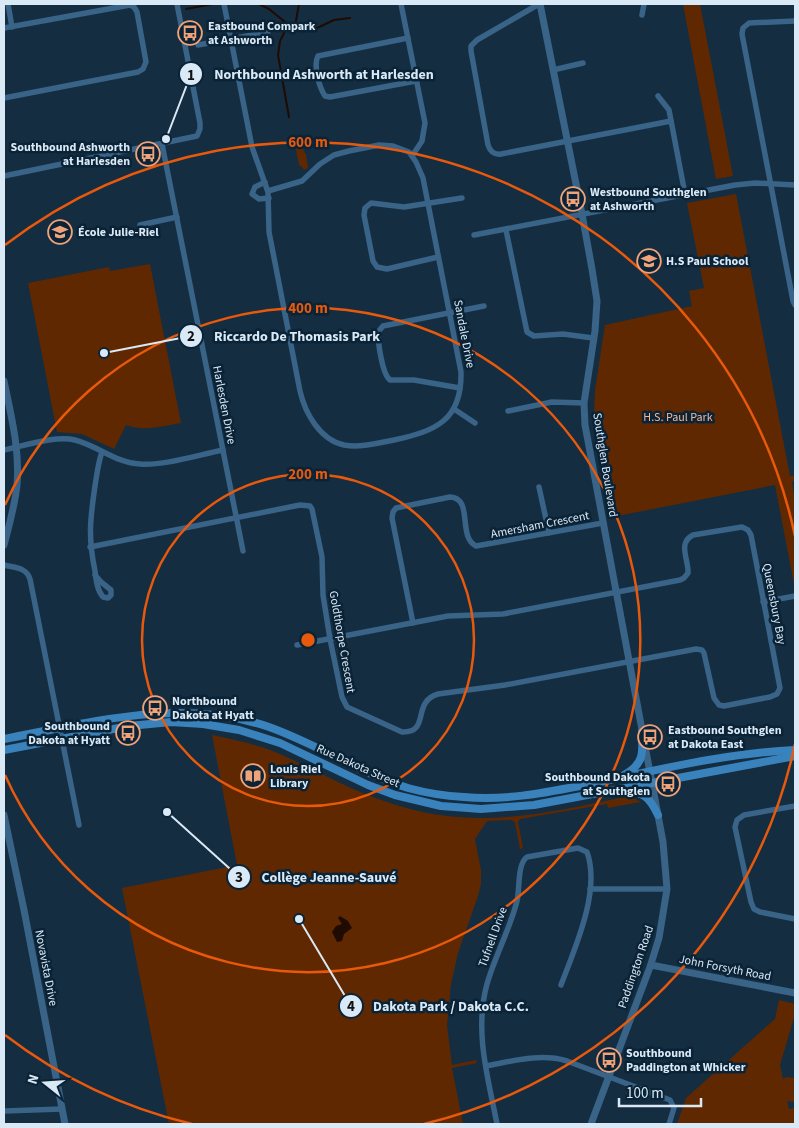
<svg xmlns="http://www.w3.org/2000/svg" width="799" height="1128" font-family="'Source Sans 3',sans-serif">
	<rect width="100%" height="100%" fill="#142d41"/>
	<!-- green -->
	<g fill="#602801">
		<path d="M683,4H700L733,176L716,179Z"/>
		<path d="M302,143L304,152L306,154L308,168L304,170L302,167L299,165L295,144Z"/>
		<path d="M736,194L790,476H795V481L792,482L795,501V589L775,485L612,517L595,430L594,412L595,390L605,325L692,306L689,291L704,288L687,203Z"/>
		<path d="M150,264L181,423C162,426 145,432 126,425L114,449L82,434L57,432L28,283L109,267L110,271Z"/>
		<path d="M212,735C231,739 251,743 270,750C308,765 343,787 381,800C471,833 541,814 630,796L641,802L608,808L607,804L520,819L518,822L523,848L520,849L515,823L512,820L487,821L475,839L481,870V884L478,896L458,953L451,984L447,1025L452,1065L476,1060L477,1063L452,1068L463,1124H169L122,888L237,865Z"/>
		<path d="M779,1000L795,1004V1014L780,1065L783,1079L787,1077L795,1078V1102L787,1101L789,1109L795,1108V1124H677L686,1098L775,1019Z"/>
	</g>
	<!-- water -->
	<path fill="#200b02" d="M340,916L348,921L352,928L344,934L342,941L337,942L332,932L336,926L342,924L338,918Z"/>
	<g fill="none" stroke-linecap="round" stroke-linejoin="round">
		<!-- stream -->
		<g stroke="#200b02" stroke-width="2">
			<path d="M259,4L269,9L290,26L306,28H317L334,20L350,18"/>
			<path d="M186,9L213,4"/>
			<path d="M288,25L280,41L278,55L289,117"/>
			<path d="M295,26L299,4"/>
		</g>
		<!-- minor -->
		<g stroke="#396387" stroke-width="5.5">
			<path d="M8,4L12,27"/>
			<path d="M224,4L252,147L268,192L269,232L300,391C305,413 320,440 344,445C361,448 378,443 394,440C435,431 462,421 461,372L423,178L416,162L409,152L393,146L379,145L349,151L334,155L320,164L302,181L268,191"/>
			<path d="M401,4L425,123L422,141L412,156"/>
			<path d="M539,4L477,40L471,46V51L488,145C490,151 494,155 501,154L671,121"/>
			<path d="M642,15L644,4"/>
			<path d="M795,21L749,23L743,28L742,34L793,301L795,305"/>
			<path d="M4,28L130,5L134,7L137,12L146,62L143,69L138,72L4,98"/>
			<path d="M408,38L318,56C313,65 319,87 325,96L330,97L416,81"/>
			<path d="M198,45L268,32"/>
			<path d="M553,70L583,63"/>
			<path d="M658,96L669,110L685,194"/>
			<path d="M162,144L243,551"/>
			<path d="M4,176L197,136L200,129V123L177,4"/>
			<path d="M265,182L255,187L252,194L259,199L269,198"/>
			<path d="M140,225L177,217"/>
			<path d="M506,230L527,332L534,336L563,334L593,338"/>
			<path d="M474,235L735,185L755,183L795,185"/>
			<path d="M438,257L387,269L377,267L373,261L364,215L365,208L371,203L404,207L462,198"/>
			<path d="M460,388L414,380H390C382,374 378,342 378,332L383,326L484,306"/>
			<path d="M454,409L475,423"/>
			<path d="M508,411L552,402L584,403"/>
			<path d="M4,450C24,446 55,435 75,440C98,446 116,463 140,464C163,466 198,455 223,450"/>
			<path d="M539,487L549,533"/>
			<path d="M90,547L300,505L310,506L312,509L322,557L323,595L330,639L342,697L347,707L402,732C431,733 411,702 438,694L505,685L696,649L702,650L704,653L714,698L719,705L724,706L770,697L777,694L780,688L751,535L748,530L742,527L693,535C677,543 689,560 688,573L684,578L680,580L503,614L448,616L297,645"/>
			<path d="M4,565C15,568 26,567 30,579L79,825"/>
			<path d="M95,575L101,582L111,590V595L108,598L103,597C97,590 96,580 95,571C88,537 90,520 95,486C97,474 98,463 102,452"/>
			<path d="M763,602L795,596"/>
			<path d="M413,623L392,518L393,512L396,508L450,497C474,498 457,537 476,546L603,523"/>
			<path d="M795,806L744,815L737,820L735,827L751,902L754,909L760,912L795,919"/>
			<path d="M590,889H667"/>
			<path d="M486,1066C513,1061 540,1053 567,1061L670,1100L674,1108L669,1124"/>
			<path d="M4,1111L62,1109"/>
			<path d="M497,1124C488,1078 474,1031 487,984C495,956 510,929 517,901C520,889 517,864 527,857L578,848L587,852C601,891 575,948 561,985"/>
		</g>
		<!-- tertiary -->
		<g stroke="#396387" stroke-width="7">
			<path d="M540,4L582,214L592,269L597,301L595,331L584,403L585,425L663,842L667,889L659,938L650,967L591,1124"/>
			<path d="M4,381C11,415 20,450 17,485C15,505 9,526 4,545"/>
			<path d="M4,815L24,910L65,1124"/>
			<path d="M651,965L795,993"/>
		</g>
		<!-- secondary -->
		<g stroke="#3a82bb" stroke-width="8">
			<path d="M4,739C93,722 180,697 269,727C317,744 360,773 408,788C426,793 446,796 464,797C507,801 548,792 590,784C658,770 726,753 795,750"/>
			<path d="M4,750L129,726L171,722L203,724L239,730L280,743L368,785L395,795L441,806L481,809L534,805L795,756"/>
			<path d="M624,775C644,764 643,753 642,732"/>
			<path d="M623,790C644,793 649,796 658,815"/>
		</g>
	</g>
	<!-- distance rings -->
	<g fill="none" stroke="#e8590c" stroke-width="2.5">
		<circle cx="308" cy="640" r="166"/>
		<path d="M5 505A332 332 0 1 1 5 775"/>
		<path d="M795 744A498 498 0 0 1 424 1124M192 1124A498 498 0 0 1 5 1035M5 245A498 498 0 0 1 795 536"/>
	</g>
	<!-- icons -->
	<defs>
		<g id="bus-ring" transform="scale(1.25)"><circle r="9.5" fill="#0a2336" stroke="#f0a279" stroke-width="1.5"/><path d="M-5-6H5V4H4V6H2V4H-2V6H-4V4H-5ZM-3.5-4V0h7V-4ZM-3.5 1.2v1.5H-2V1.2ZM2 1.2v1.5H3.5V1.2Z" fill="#f0a279"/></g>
		<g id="school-ring" transform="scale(1.25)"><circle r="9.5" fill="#0a2336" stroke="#f0a279" stroke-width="1.5"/><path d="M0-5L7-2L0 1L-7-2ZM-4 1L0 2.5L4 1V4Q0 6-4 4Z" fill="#f0a279"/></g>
		<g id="library-ring" transform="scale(1.25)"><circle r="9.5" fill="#0a2336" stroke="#f0a279" stroke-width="1.5"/><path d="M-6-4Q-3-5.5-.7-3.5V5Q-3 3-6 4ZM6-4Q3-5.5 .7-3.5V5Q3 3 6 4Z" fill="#f0a279"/></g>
	</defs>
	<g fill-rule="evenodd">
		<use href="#bus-ring" x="190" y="33"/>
		<use href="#bus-ring" x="148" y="154"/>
		<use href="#bus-ring" x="573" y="199"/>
		<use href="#school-ring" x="60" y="232"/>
		<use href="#school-ring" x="649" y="261"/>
		<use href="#bus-ring" x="155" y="708"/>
		<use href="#bus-ring" x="128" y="733"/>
		<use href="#bus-ring" x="650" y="737"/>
		<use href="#library-ring" x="253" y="776"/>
		<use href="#bus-ring" x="668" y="784"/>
		<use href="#bus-ring" x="609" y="1060"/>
	</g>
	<g text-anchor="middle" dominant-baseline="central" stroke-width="5" stroke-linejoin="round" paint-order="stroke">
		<!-- poi labels -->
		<g font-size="12" font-weight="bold" fill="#dae9f6" stroke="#0a2336" text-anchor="start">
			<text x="208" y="26">Eastbound Compark<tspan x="208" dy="14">at Ashworth</tspan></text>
			<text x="130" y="147" text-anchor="end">Southbound Ashworth<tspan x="130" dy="14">at Harlesden</tspan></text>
			<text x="590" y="192">Westbound Southglen<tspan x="590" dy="14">at Ashworth</tspan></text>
			<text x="78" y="232">École Julie-Riel</text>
			<text x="666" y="261">H.S Paul School</text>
			<text x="172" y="701">Northbound<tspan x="172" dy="14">Dakota at Hyatt</tspan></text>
			<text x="110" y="726" text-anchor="end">Southbound<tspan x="110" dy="14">Dakota at Hyatt</tspan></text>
			<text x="668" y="730">Eastbound Southglen<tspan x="668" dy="14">at Dakota East</tspan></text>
			<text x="270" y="769">Louis Riel<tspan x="270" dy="14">Library</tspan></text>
			<text x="650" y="777" text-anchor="end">Southbound Dakota<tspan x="650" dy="14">at Southglen</tspan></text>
			<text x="626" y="1053">Southbound<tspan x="626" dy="14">Paddington at Whicker</tspan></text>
		</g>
		<!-- street labels -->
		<g font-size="12" fill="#dae9f6" stroke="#0a2336">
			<text transform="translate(464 334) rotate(79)">Sandale Drive</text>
			<text transform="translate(224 405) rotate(79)">Harlesden Drive</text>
			<text transform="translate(605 465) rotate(81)">Southglen Boulevard</text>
			<text transform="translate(540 525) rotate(-11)">Amersham Crescent</text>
			<text transform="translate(774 604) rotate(79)">Queensbury Bay</text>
			<text transform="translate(342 642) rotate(80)">Goldthorpe Crescent</text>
			<text transform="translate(358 766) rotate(24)">Rue Dakota Street</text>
			<text transform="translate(493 937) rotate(-70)">Tufnell Drive</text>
			<text transform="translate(636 967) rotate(-71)">Paddington Road</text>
			<text transform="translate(46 968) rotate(79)">Novavista Drive</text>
			<text transform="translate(725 968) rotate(11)">John Forsyth Road</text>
		</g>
		<!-- park labels -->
		<g font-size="12" fill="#f3b798" stroke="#0a2336">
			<text x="678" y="417">H.S. Paul Park</text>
		</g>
	</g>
	<circle cx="308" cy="640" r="8" fill="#e8590c" stroke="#0a2336" stroke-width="2.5"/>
	<g font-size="15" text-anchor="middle" font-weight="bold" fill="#e8590c" stroke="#0a2336" stroke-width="5" stroke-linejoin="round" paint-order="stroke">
		<text x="308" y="147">600 m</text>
		<text x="308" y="313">400 m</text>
		<text x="308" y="479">200 m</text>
	</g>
	<!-- callouts -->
	<path fill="none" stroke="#dae9f6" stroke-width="2" d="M166 139L191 74M104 353L191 336M167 812L239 877M299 919L351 1006"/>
	<g fill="#dae9f6" stroke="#0a2336" stroke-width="2">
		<circle cx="166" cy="139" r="5"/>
		<circle cx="104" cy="353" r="5"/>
		<circle cx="167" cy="812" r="5"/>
		<circle cx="299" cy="919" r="5"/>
		<circle cx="191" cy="74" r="12"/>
		<circle cx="191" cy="336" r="12"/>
		<circle cx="239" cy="877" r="12"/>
		<circle cx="351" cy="1006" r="12"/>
	</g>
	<g font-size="15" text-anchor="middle" font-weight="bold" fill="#111">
		<text x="191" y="80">1</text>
		<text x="191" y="341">2</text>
		<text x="239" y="882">3</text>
		<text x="351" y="1011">4</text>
	</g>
	<g font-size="14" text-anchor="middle" font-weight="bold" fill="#dae9f6" stroke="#0a2336" stroke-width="5" stroke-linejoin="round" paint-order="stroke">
		<text x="324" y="79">Northbound Ashworth at Harlesden</text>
		<text x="297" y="341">Riccardo De Thomasis Park</text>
		<text x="329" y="882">Collège Jeanne-Sauvé</text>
		<text x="451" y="1011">Dakota Park / Dakota C.C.</text>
	</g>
	<!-- border -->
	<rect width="799" height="1128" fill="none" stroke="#dae9f6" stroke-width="10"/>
	<!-- north arrow -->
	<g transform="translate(45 1083) rotate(287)" stroke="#0a2336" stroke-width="4" paint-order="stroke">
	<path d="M0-4L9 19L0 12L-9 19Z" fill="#dae9f6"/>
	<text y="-8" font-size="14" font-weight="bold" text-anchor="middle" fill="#dae9f6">N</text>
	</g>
	<!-- scale -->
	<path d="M619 1098v8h82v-8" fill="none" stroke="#dae9f6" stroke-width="2.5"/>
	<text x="626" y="1098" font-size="15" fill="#dae9f6" stroke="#0a2336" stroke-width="4" paint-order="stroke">100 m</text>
</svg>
